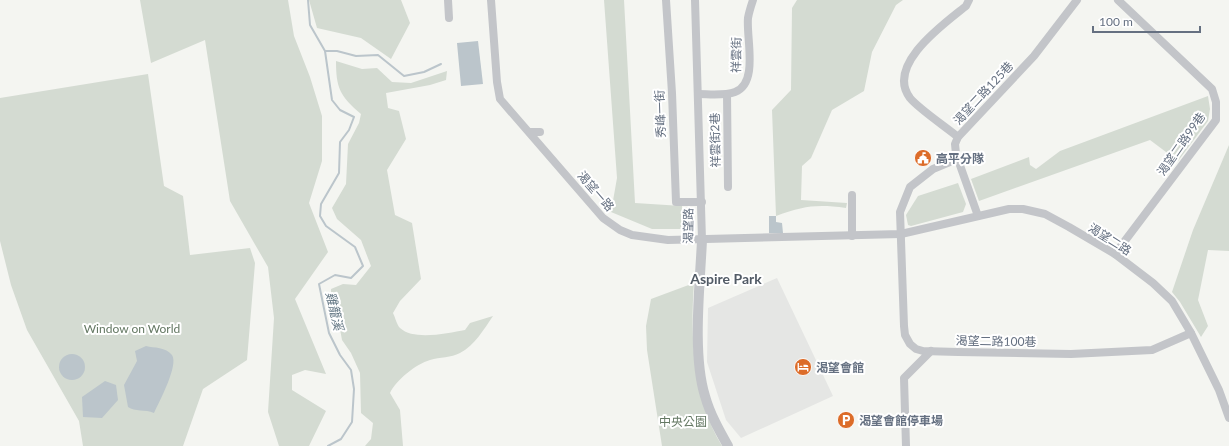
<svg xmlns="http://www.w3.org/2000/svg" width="1229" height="446" font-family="Lato,'Noto Sans TC',sans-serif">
	<rect width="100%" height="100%" fill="#f4f5f1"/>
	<!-- built -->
	<path fill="#e5e6e4" d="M777,278L833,396L741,438L726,420L707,362L708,308Z"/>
	<!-- green -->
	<g fill="#d4dbd2">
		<path d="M140,0H288L294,36L310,77L322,116V161L309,203L328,252L295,299L326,374L305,370L292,375V390L326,411L309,446H279L268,412L274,318L268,267L230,201L205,40L151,63Z"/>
		<path d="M309,0H401L410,23L391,59L361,38L317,28Z"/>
		<path d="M604,0H624L635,203L682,206L681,229H652L611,212L617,178Z"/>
		<path d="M797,0H903L896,5L872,52L864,91L832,110L811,158L802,166L801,200L847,203L846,208C816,204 804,206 776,216L772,110L791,90L792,8Z"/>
		<path d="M336,61L362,69L377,68L392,82L411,83L447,71L446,80L430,85L386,93L388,108L399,111L406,139L387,170L395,215L412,223L421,279L400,301L393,313C395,317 397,325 400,328C414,341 448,333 465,330L470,323L493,316C484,329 475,345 460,353C451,358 440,357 430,360C416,364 396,380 390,393L400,410L403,446H365L371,439L373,423L361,413L360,373L351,353L342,340L337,313L331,299V289L343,284L356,285L371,266L361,240L337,219L332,208L346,184L348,144L359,123L361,114C340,96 336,88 336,61Z"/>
		<path d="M148,74L164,186L183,196L190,255L250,248L255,263L247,360L203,389L183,446H83L79,421L27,330L11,285L0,241V98Z"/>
		<path d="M1208,96L1210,109L1208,121L1178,161L1150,140L979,201L971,179L1029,157L1030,165L1036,169L1060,151Z"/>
		<path d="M1229,145V251L1208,250L1198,300L1208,326L1201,337L1180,302L1172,292L1193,230Z"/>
		<path d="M958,183L966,204L963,212L911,226L908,225L906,215L918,196Z"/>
		<path d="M694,283C690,337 693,398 722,446H662L647,350L646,326L651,299Z"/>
	</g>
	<!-- water -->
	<g fill="#bbc5cb">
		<path d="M478,41L483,84L461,86L457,43Z"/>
		<path d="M769,216H776V222L782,223L783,233H769Z"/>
		<path d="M146,346C154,348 166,347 172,355C179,365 159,402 154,413C145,409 135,412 128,407L124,385L137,361L135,351Z"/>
		<circle cx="72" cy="367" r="13"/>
		<path d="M105,381L116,385L118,400L102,418L83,417L82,397Z"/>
	</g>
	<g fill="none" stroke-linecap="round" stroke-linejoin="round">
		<!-- stream -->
		<g stroke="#bbc5cb" stroke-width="2">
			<path d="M308,0L310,25L325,51L332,100L340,110L354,117L349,130L340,142L339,173L321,204L320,216L326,226L355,247L363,266L351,278L335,275L319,284L329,333L340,355L351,370L354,389L352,422L341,439L328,446"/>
			<path d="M325,51H337L356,56L378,55L404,76L424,72L441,64"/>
		</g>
		<!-- minor -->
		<g stroke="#c3c5c9" stroke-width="8">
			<path d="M448,0L449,18"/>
			<path d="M491,0L497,82L500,99L603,218L620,230L632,235L668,240L901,234L1009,209H1023L1045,214L1069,227L1115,254L1153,283L1172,301L1191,333L1219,390L1229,418"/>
			<path d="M666,0L672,93L676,202H702"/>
			<path d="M695,0L702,240"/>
			<path d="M698,94C709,94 724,96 735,92C759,83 746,38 748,18C749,12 751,6 753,0"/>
			<path d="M727,94L728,187"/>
			<path d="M530,132H540"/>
			<path d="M958,137C946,127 919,109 910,98C885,65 945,23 966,6L969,0"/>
			<path d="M957,159L933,169L910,187L900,212L904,326L905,335L910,344L916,349L923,351L958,352L1071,354L1152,350L1191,333"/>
			<path d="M978,216L956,154L955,144L958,137L1034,56L1077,0"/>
			<path d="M852,236V195"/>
			<path d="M1115,254L1216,120V102L1212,89L1118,0"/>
			<path d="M906,446L904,378L931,351"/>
		</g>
		<!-- tertiary -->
		<path stroke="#c3c5c9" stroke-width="10" d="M702,240C700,285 692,354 705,396C710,414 719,430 728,446"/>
	</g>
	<!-- icons -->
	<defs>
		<g id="civic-disc" transform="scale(0.9)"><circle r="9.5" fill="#dc6c29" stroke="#fff"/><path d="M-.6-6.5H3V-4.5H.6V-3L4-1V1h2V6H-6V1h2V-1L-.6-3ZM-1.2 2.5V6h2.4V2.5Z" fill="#fff"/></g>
		<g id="hotel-disc" transform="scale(0.9)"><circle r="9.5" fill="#dc6c29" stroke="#fff"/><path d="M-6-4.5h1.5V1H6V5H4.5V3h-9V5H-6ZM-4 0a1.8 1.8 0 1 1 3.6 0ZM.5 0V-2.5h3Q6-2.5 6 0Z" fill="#fff"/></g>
		<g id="parking-disc" transform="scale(0.9)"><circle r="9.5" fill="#dc6c29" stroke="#fff"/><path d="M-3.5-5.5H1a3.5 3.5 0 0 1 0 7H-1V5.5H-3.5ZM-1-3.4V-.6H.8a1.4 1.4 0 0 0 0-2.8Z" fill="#fff"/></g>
	</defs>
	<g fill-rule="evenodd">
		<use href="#civic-disc" x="923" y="158"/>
		<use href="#hotel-disc" x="803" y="367"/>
		<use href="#parking-disc" x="846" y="420"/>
	</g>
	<g text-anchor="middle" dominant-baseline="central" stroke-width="4" stroke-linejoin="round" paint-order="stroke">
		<!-- street labels -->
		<g font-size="12" fill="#657081" stroke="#fff">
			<text transform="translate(736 55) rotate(-89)">祥雲街</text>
			<text transform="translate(983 93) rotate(-47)">渴望二路125巷</text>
			<text transform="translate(660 114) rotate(-92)">秀峰一街</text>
			<text transform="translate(715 140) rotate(-91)">祥雲街2巷</text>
			<text transform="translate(1181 144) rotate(-55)">渴望二路99巷</text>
			<text transform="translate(596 191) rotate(49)">渴望一路</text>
			<text transform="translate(688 226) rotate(-89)">渴望路</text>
			<text transform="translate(1110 239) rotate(32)">渴望二路</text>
			<text transform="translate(996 341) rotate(1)">渴望二路100巷</text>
		</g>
		<!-- poi labels -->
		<g font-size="12" font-weight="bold" fill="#657081" stroke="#fff" text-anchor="start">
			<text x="936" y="158">高平分隊</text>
			<text x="816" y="367">渴望會館</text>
			<text x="859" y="420">渴望會館停車場</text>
		</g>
		<!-- park labels -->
		<g font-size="12" fill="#647863" stroke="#fff">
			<text x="132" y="328">Window on World</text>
			<text x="683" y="421">中央公園</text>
		</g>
		<!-- water labels -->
		<g font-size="13" font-style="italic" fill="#657885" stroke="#fff">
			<text transform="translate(335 311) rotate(77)">雞籠溪</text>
		</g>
		<!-- quarter labels -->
		<g font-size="14" font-weight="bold" fill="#525b66" stroke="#fff">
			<text x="726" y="278">Aspire Park</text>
		</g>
	</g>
	<!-- scale -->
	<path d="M1093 26v6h107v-6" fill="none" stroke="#657081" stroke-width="2"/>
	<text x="1099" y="26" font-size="12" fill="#657081" stroke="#ffffff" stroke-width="3" paint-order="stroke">100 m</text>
</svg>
